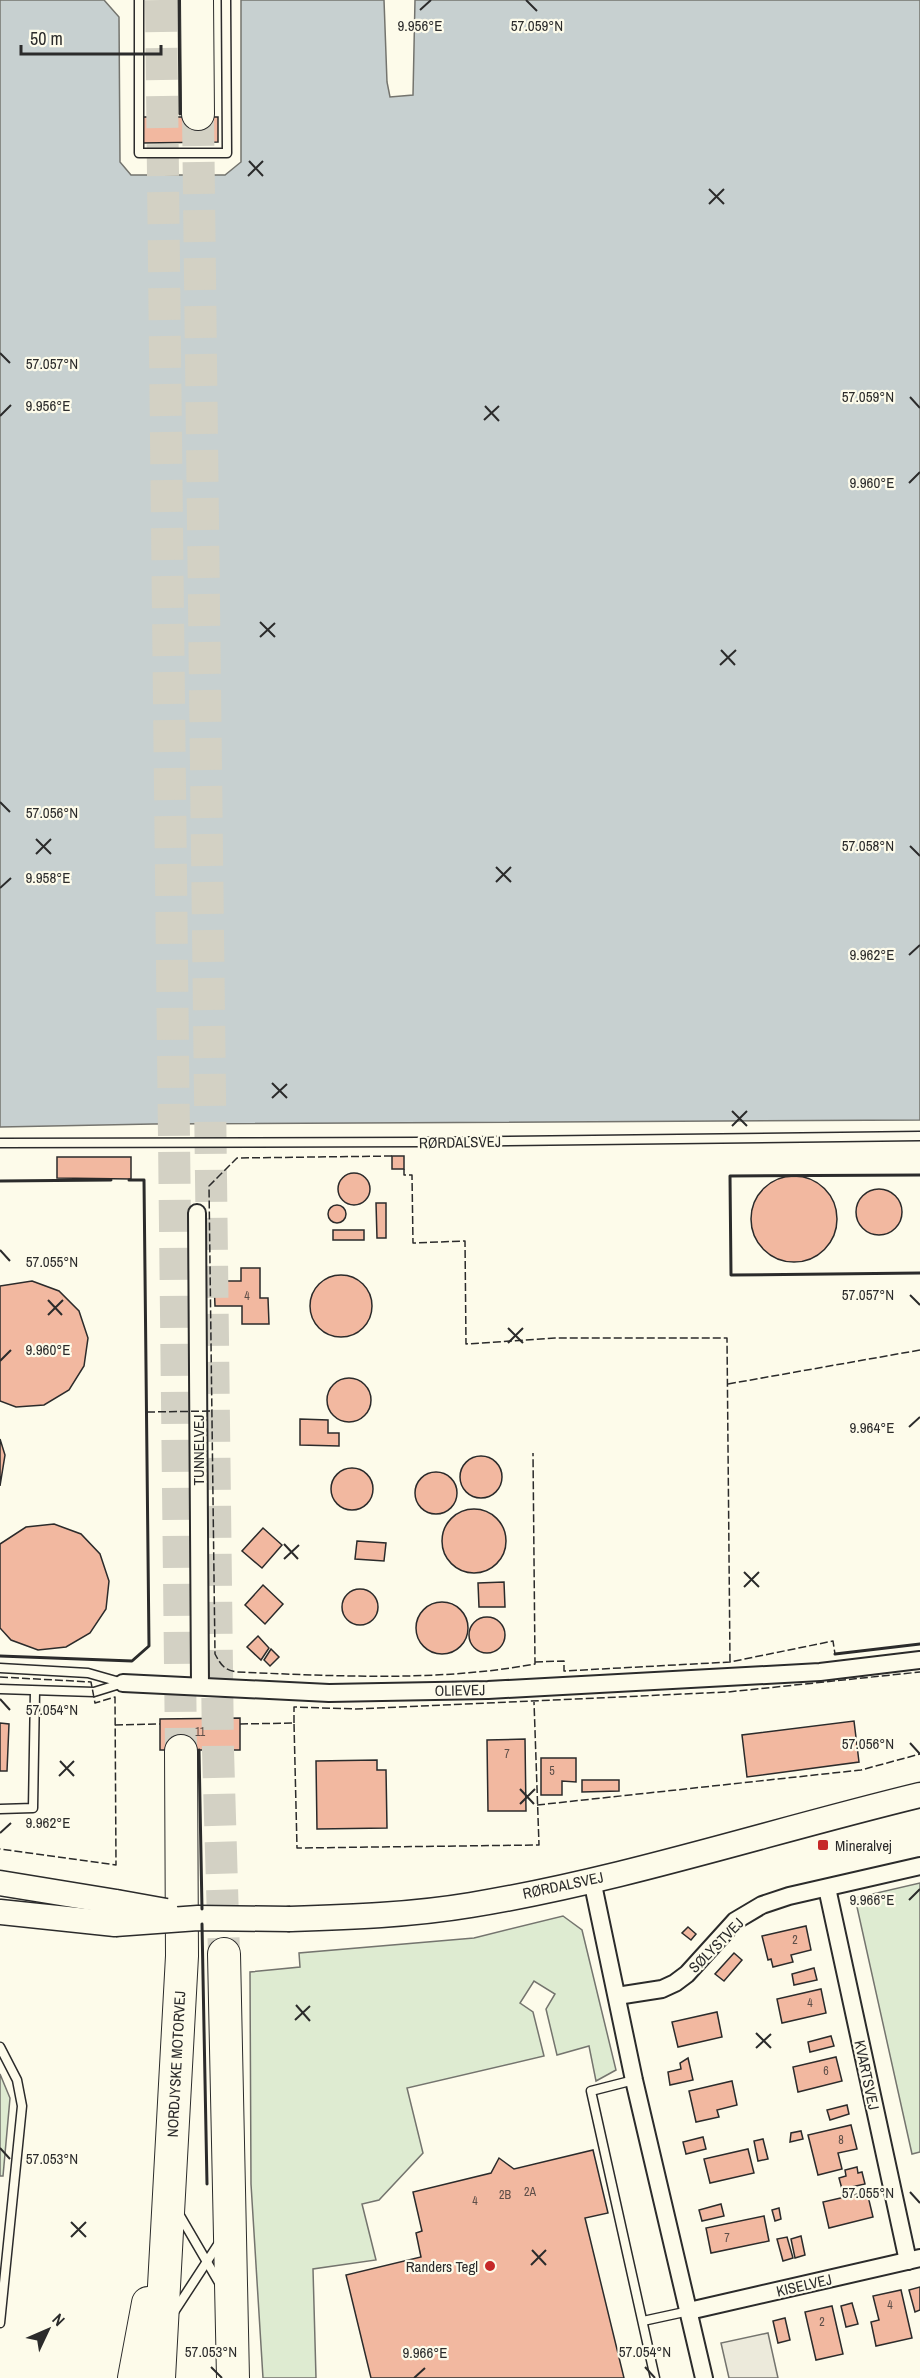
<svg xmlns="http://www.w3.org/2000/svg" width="920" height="2378" font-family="'Archivo Narrow',sans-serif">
	<rect width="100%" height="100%" fill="#fdfbea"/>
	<!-- green -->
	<g fill="#deebd1" stroke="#74746e" stroke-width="1.5">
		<path d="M920,1883V2152L912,2154L855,1898Z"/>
		<path d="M563,1916L582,1930L616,2070L596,2081L589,2046L557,2055L546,2009L555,1994L534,1981L520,2003L533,2012L544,2056L407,2088L423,2153L379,2200L362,2204L376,2260L313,2269L316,2378H263L251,2184L250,1972L300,1967L299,1953L474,1938Z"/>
		<path d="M0,2074L10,2098L3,2176H0Z"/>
	</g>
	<!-- parking -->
	<path fill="#eceadb" stroke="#74746e" stroke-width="1.5" d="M768,2333L778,2378H729L721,2343Z"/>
	<!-- water -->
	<path fill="#c7d0d0" stroke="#74746e" stroke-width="1.5" d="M0,0H104L119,17L120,162L131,175H225L241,162V0H384L387,82L390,97L413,95L415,0H920V1120L153,1124L0,1127Z"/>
	<!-- building -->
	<g fill="#f2b8a0" stroke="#2b2b2b" stroke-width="1.5">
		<path d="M141,117H218V142L141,143Z"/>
		<rect x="392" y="1156" width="12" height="13"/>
		<path d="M57,1157H131V1179L57,1178Z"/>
		<circle cx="354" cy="1189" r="16"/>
		<circle cx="794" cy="1219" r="43"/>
		<circle cx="879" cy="1212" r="23"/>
		<path d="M376,1203H386V1238H377Z"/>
		<circle cx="337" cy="1214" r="9"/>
		<rect x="333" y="1230" width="31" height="10"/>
		<path d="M241,1268H260V1298H268L269,1324H242V1306H215L214,1281H241Z"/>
		<circle cx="341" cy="1306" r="31"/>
		<path d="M32,1281L59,1291L79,1311L88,1338L84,1366L69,1390L44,1405L16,1407L0,1401V1286Z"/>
		<circle cx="349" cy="1400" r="22"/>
		<path d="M300,1419L328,1420V1433H339V1446L300,1445Z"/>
		<path d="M0,1439L5,1455L0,1486Z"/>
		<circle cx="481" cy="1477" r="21"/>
		<circle cx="352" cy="1489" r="21"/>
		<circle cx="436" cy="1493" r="21"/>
		<circle cx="474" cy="1541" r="32"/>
		<path d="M54,1524L81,1534L100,1554L109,1581L106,1609L90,1633L66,1647L38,1650L11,1640L0,1628V1544L26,1527Z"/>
		<path d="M263,1528L282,1545L262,1568L242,1551Z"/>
		<path d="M357,1541L386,1543L384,1561L355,1559Z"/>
		<path d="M504,1582L505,1607H479L478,1583Z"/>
		<path d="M263,1585L283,1604L265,1624L245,1605Z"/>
		<circle cx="360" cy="1607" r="18"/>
		<circle cx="442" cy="1628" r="26"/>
		<circle cx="487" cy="1635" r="18"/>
		<path d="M258,1636L269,1648L261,1660L247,1647Z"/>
		<path d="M271,1649L279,1657L270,1666L264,1660Z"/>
		<path d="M240,1718V1750H160V1719Z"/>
		<path d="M854,1721L859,1762L747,1777L742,1735Z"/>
		<path d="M0,1723L9,1724L7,1771H0Z"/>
		<path d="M525,1739L526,1811H488L487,1740Z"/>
		<path d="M541,1758H576V1782L562,1781V1795H541Z"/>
		<path d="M377,1760V1770H386L387,1828L317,1829L316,1761Z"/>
		<path d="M582,1780H619V1791L582,1792Z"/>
		<path d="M806,1926L811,1950L791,1955L793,1962L773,1967L771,1959L768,1960L762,1936Z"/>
		<path d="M688,1927L696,1934L691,1940L682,1933Z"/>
		<path d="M734,1953L742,1960L724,1981L715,1974Z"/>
		<path d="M814,1968L817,1980L794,1985L792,1974Z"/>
		<path d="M821,1989L826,2013L782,2023L777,1999Z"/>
		<path d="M717,2012L722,2037L678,2047L672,2022Z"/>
		<path d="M831,2036L834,2046L810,2052L808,2042Z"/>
		<path d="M836,2057L842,2081L798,2092L793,2067Z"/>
		<path d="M688,2058L693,2080L670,2085L668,2072L681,2069L680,2063Z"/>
		<path d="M732,2081L737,2105L717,2110L719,2117L696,2122L689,2091Z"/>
		<path d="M847,2105L849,2114L830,2120L827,2110Z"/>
		<path d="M851,2125L857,2149L838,2153L842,2169L818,2175L808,2135Z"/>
		<path d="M801,2131L803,2139L790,2142L791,2133Z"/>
		<path d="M703,2137L706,2149L686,2154L683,2142Z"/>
		<path d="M763,2139L768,2159L758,2161L754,2141Z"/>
		<path d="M748,2149L754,2173L710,2183L704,2159Z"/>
		<path d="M593,2150L608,2213L585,2218L624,2378H371L346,2275L421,2257L416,2233L422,2231L413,2192L491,2173L499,2158L514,2169Z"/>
		<path d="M857,2167L858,2173L862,2172L865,2184L842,2189L839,2178L846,2176L845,2170Z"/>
		<path d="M867,2192L873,2217L829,2228L823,2202Z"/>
		<path d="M721,2204L724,2216L702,2221L699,2210Z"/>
		<path d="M779,2208L781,2219L775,2221L772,2210Z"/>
		<path d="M764,2216L769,2241L711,2253L706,2228Z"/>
		<path d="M801,2236L805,2255L795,2258L791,2239Z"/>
		<path d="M787,2237L793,2258L783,2261L777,2239Z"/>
		<path d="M920,2287V2310L915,2312L909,2290Z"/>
		<path d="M901,2290L912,2338L876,2346L871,2322L879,2320L873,2296Z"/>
		<path d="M852,2303L858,2324L846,2327L841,2306Z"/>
		<path d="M832,2306L843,2354L816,2360L805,2312Z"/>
		<path d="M785,2318L790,2340L778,2343L773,2321Z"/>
	</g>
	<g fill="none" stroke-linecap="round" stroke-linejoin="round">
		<!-- highway-tunnel -->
		<g stroke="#d3d1c4" stroke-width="32" stroke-dasharray="32 16" stroke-linecap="butt">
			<path d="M161,0L181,1751"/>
			<path d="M198,114L218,1750L224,1954"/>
		</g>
		<!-- lane casing -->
		<g stroke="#2b2b2b" stroke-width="11">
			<g id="lane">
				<path d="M139,0V153H227L226,0"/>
				<path d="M0,1143L425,1142L920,1136"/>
				<path d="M0,1668L88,1673L123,1683"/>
				<path d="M0,1689L94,1692L123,1683"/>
				<path d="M0,1809L33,1808L35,1691"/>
				<path d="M0,2047L17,2080L22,2106L0,2323"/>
				<path d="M634,2080L591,2091L655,2378"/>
				<path d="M179,2214L221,2286"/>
				<path d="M174,2312L219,2243"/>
				<path d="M643,2321L689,2311"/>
			</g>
		</g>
		<!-- street casing -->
		<g stroke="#2b2b2b" stroke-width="20">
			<g id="street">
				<path d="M197,1213L200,1686"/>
				<path d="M123,1683L329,1693L488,1690L820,1672L920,1660"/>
				<path d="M592,1880L634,2080L704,2378"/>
				<path d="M827,1888L908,2261"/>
				<path d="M617,1996L662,1989L675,1983L687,1974L735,1921L762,1905L789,1896L920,1866"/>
				<path d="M689,2311L920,2258"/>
			</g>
		</g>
		<!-- secondary casing -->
		<g stroke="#2b2b2b" stroke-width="27">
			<g id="secondary">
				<path d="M0,1883L116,1902"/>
				<path d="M0,1912L115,1924"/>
				<path d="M290,1919C351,1917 411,1915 471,1905C623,1880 771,1831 920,1795"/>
			</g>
		</g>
		<!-- highway casing -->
		<g stroke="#2b2b2b" stroke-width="34">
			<g id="highway">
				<path d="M197,0L198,114"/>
				<path d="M224,1954L233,2378"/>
				<path d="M134,2378L148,2303"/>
				<path d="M159,2378L182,1956L181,1751"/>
			</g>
		</g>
		<!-- lane -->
		<use href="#lane" stroke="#fdfbea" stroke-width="8"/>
		<!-- street -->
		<use href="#street" stroke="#fdfbea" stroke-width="16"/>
		<!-- secondary -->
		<use href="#secondary" stroke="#fdfbea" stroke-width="24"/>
		<!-- highway -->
		<use href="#highway" stroke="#fdfbea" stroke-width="32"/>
		<!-- secondary-bridge casing -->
		<g stroke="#2b2b2b" stroke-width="27" stroke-linecap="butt">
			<g id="secondary-bridge">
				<path d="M116,1902L166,1911"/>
				<path d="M115,1924L198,1918L290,1919"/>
			</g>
		</g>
		<!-- secondary-bridge -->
		<use href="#secondary-bridge" stroke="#fdfbea" stroke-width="24"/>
		<!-- fence -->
		<g stroke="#2b2b2b" stroke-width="1.5" stroke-dasharray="8 3" stroke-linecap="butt">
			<path d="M392,1156L237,1158L209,1186L215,1654C221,1665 224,1670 237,1672C337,1676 437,1682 535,1664L533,1453"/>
			<path d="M404,1169V1175H412L413,1243L465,1241L466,1344L555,1338H727L730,1662"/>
			<path d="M728,1384L920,1350"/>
			<path d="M147,1412L213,1411"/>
			<path d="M535,1662L564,1661V1671L730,1662L833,1641L835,1654"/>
			<path d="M0,1677L91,1682L95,1703L115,1697L116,1865L0,1849"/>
			<path d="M294,1723V1707L356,1709L728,1692L920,1672"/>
			<path d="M240,1724L294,1723L297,1848L539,1845L534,1702"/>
			<path d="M115,1725L160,1724"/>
			<path d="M537,1805L861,1770L920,1754"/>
		</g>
		<!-- wall -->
		<g stroke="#2b2b2b" stroke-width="3">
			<path d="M179,0L180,114"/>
			<path d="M920,1175L730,1176L731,1275L920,1273"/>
			<path d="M0,1181L111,1180"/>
			<path d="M835,1654L920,1644"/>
			<path d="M0,1656L132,1661L149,1646L144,1180H129"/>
			<path d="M199,1750L202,1909"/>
			<path d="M202,1924L207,2184"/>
		</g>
	</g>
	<!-- ticks -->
	<path fill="none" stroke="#2b2b2b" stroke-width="2" d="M526,0L537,11M420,10L431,0M249,161L263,176M248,176L263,161M709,189L724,204M709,204L724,189M0,353L10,363M910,397L920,408M485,406L499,421M0,416L11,405M484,420L499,406M909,483L920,472M260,622L275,637M260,637L275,623M721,650L735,665M720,665L736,650M0,802L10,812M36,839L51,854M910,846L920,856M36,854L51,839M496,867L511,882M496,882L511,867M0,888L11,878M909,955L920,945M272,1083L287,1098M272,1098L287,1084M732,1111L747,1126M732,1126L747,1111M0,1250L10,1261M910,1295L920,1305M48,1300L62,1315M48,1315L63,1300M508,1328L523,1343M508,1343L523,1328M0,1361L11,1350M909,1427L920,1417M284,1544L298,1559M284,1559L299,1545M744,1572L759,1587M744,1587L759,1572M0,1699L10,1710M910,1743L920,1754M60,1761L74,1776M59,1776L74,1761M520,1789L534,1804M520,1804L535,1789M0,1833L11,1823M909,1900L920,1889M296,2005L310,2021M295,2020L310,2006M756,2033L771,2048M756,2048L771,2034M0,2148L10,2159M910,2192L920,2203M71,2222L86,2237M71,2237L86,2222M532,2250L546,2265M531,2265L546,2250M211,2367L222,2378M645,2367L655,2378M414,2378L425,2368"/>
	<!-- markers -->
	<g fill="#c62828" stroke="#fdfbea" stroke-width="2">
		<rect x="817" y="1839" width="12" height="12" rx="3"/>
		<circle cx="490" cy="2266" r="6"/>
	</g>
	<g text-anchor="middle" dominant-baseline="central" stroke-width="4.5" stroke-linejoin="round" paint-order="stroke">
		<!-- number labels -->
		<g font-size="12" fill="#5d4e48">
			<text x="247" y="1296">4</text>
			<text x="200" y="1732">11</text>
			<text x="507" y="1754">7</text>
			<text x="552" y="1771">5</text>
			<text x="795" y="1940">2</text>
			<text x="810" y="2003">4</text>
			<text x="826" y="2071">6</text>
			<text x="841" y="2140">8</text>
			<text x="530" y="2192">2A</text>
			<text x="505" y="2195">2B</text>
			<text x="475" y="2201">4</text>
			<text x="727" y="2238">7</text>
			<text x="890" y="2305">4</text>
			<text x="822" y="2322">2</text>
		</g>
		<!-- street labels -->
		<g font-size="15" fill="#2b2b2b" stroke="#fdfbea">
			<text transform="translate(460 1142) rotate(-1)">RØRDALSVEJ</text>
			<text transform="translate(198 1450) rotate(-90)">TUNNELVEJ</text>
			<text transform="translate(460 1690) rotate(-1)">OLIEVEJ</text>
			<text transform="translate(563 1885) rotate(-12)">RØRDALSVEJ</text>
			<text transform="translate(716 1945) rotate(-45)">SØLYSTVEJ</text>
			<text transform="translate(176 2064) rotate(-87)">NORDJYSKE MOTORVEJ</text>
			<text transform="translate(867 2075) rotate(78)">KVARTSVEJ</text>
			<text transform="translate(804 2285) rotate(-13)">KISELVEJ</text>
		</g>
		<!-- poi labels -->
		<g font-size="15" fill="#2b2b2b" stroke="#fdfbea" text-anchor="start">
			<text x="835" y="1845">Mineralvej</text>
			<text x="478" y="2266" text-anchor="end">Randers Tegl</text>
		</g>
	</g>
	<g font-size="15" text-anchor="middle" fill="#2b2b2b" stroke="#fdfbea" stroke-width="4.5" stroke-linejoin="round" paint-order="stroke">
		<text x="420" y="31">9.956°E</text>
		<text x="537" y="31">57.059°N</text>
		<text x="52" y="369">57.057°N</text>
		<text x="868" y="402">57.059°N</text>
		<text x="48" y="411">9.956°E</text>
		<text x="872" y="488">9.960°E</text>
		<text x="52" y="818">57.056°N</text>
		<text x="868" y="851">57.058°N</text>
		<text x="48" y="883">9.958°E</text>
		<text x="872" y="960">9.962°E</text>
		<text x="52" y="1267">57.055°N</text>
		<text x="868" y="1300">57.057°N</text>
		<text x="48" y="1355">9.960°E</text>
		<text x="872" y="1433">9.964°E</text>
		<text x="52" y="1715">57.054°N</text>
		<text x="868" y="1749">57.056°N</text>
		<text x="48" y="1828">9.962°E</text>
		<text x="872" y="1905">9.966°E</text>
		<text x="52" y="2164">57.053°N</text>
		<text x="868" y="2198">57.055°N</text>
		<text x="211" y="2357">57.053°N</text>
		<text x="645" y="2357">57.054°N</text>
		<text x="425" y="2358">9.966°E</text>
	</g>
	<!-- north arrow -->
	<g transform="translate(48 2330) rotate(46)" stroke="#fdfbea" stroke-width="4.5" paint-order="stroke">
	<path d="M0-4.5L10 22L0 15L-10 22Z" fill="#2b2b2b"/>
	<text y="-9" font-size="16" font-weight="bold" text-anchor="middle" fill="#2b2b2b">N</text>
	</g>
	<!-- scale -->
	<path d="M21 45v9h140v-9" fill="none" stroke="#2b2b2b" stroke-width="3"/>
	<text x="30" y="45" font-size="18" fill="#2b2b2b" stroke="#fdfbea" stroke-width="4.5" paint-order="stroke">50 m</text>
</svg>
